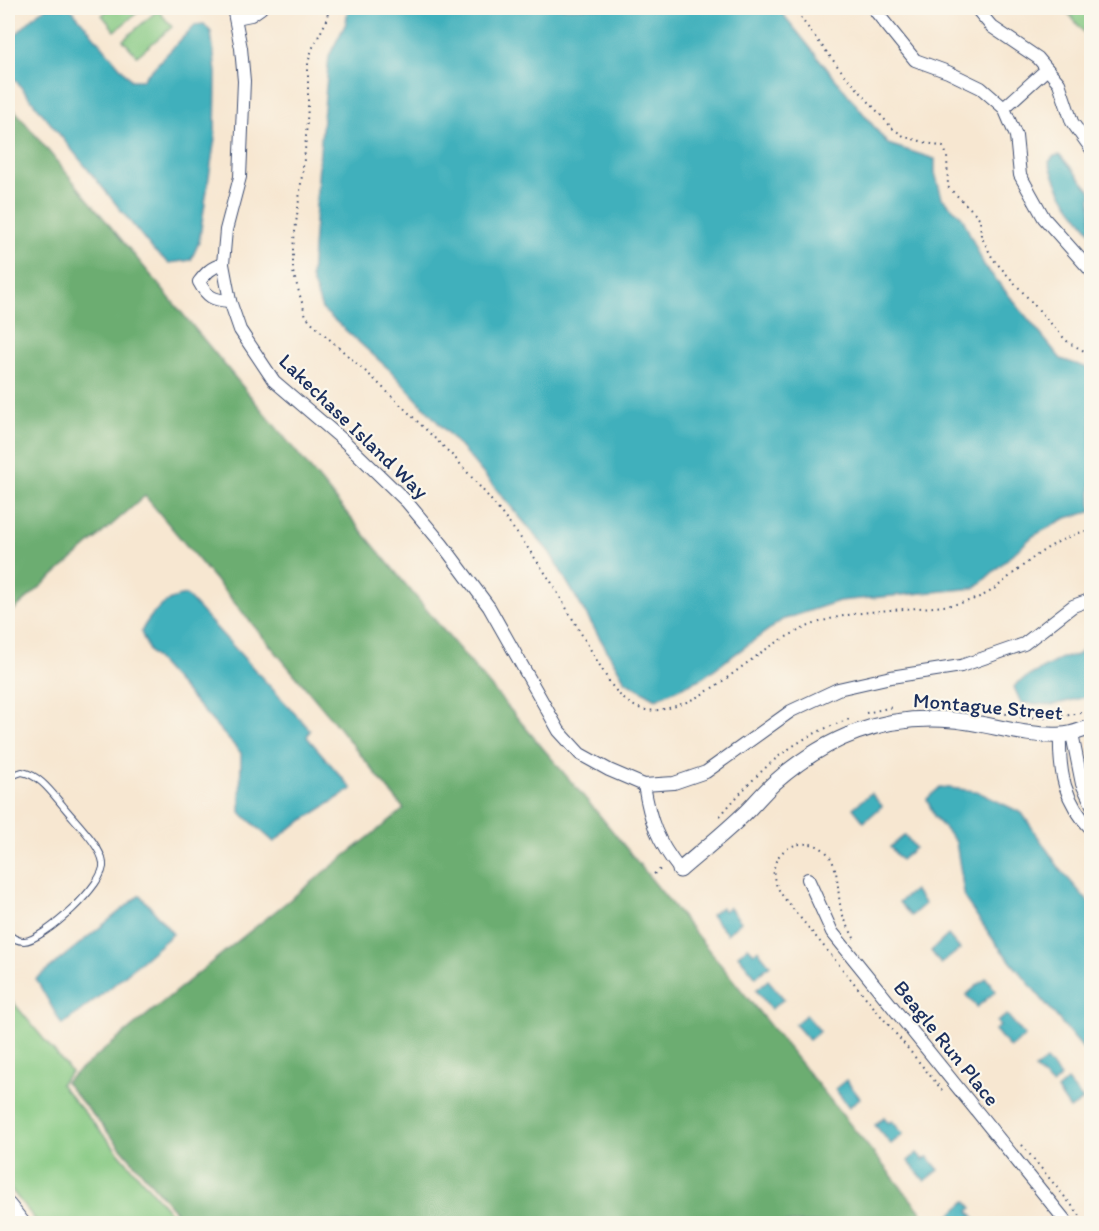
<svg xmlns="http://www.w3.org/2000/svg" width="1099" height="1231" font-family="Itim,sans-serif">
	<rect width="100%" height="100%" fill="#fbf7ec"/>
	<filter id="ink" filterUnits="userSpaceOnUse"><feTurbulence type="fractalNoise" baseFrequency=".0167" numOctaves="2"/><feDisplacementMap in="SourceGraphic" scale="12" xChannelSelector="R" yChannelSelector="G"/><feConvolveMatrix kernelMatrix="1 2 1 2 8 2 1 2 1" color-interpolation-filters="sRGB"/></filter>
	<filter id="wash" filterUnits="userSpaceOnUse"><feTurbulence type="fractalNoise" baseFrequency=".008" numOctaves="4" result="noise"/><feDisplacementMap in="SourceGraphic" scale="24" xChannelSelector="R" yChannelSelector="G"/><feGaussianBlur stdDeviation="1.35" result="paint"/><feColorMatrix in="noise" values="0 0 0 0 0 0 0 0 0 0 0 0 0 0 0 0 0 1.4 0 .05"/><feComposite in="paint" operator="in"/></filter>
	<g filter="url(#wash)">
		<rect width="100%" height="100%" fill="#f7e7d1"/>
		<!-- green -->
		<g fill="#86c983" stroke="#507c70" stroke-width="1.5">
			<path d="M110,8H143L115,31L102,15Z"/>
			<path d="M1064,8H1091V41Z"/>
			<path d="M158,10L172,27L137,56L123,40Z"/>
			<path d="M8,996L71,1072L60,1084L179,1223H38L8,1186Z"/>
		</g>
		<!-- forest -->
		<path fill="#6cad71" stroke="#446e68" stroke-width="1.5" d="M8,102L449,637L601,817L930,1223H185L65,1082L229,948L404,809L331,718L145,496L8,615Z"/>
		<!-- water -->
		<g fill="#41b0bc" stroke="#2e708d" stroke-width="1.5">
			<path d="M46,8H69L73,11L131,80H142L195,25L204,24L211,32L216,73L215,138L199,242L191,260L169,263L154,251L8,71V42L39,12Z"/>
			<path d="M348,8H778L888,144L935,159V173L942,198L962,217L984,265L1061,359L1091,369V512L1066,518L1033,536L975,588L839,601L782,620L702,678L656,699L625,681L550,553L465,452L391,371L322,309L311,278L320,150L329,56L346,23Z"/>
			<path d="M1060,155L1091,191V232C1070,206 1059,195 1049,162L1054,156Z"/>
			<path d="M186,595L310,730L307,737L352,789L289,829L274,842L240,812L241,753L149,651L141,632C150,614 165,598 186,595Z"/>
			<path d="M1091,641V696L1052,705L1021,703L1014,687L1018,682L1062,658L1077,655Z"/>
			<path d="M940,787L976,791L1022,813L1060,869L1091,905L1090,1057L997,945L965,899L956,842L934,816L927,799Z"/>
			<path d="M871,793L882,806L864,822L853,808Z"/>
			<path d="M905,835L915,848L901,860L890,847Z"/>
			<path d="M914,890L925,904L911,916L899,902Z"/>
			<path d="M140,895L173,934L110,988L62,1025L36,979Z"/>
			<path d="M721,907L724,911L729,907L741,922L727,934L711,915Z"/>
			<path d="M948,935L960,949L941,964L931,951Z"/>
			<path d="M748,947L754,953L758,950L770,965L756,977L738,955Z"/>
			<path d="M986,978L996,991L977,1007L966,995Z"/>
			<path d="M768,980L784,999L771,1009L756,990Z"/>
			<path d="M806,1015L820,1031L809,1040L795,1024Z"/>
			<path d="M1007,1015L1025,1036L1010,1048L995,1030L1000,1026L997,1022Z"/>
			<path d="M1046,1060L1061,1077L1052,1085L1035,1069Z"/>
			<path d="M846,1080L860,1098L849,1107L835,1089Z"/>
			<path d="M1067,1081L1083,1100L1070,1109L1057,1090Z"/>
			<path d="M884,1117L888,1123L892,1121L903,1134L891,1144L875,1125Z"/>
			<path d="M917,1153L923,1160L928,1157L939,1170L925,1181L908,1161Z"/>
			<path d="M966,1201L972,1208L969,1211L977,1220L972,1223H955L949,1216Z"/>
		</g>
	</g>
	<g filter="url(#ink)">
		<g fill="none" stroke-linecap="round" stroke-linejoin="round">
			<!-- service casing -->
			<g stroke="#3c4b6f" stroke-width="8">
				<path id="service" d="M8,777L22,772C40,775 52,793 64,807C75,821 101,846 103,863C107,883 42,941 24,941C17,941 12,938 8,933"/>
			</g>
			<!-- minor casing -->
			<g stroke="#3c4b6f" stroke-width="14">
				<g id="minor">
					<path d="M233,8L241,48L244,81L240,177L226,230L223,264L230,301L240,330L274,381L343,440L407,502L442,544L489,607L559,731L580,754L609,770L644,785L674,783L706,772L791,711L838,689L891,677L961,666L1024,644L1073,606L1092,599"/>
					<path d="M873,8L915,60L948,72L981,88L1004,108L1016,136L1020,175L1044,218L1092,272"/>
					<path d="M976,8L992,27L1038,58L1059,83L1072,122L1092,150"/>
					<path d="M236,18L251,15L261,8"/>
					<path d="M1004,108L1047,69"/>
					<path d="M223,264C211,267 206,273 199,282C207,297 213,300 230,301"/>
					<path d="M1072,734L1082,784L1092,805"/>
					<path d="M1060,735C1059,773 1064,801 1092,830"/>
					<path d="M644,785C650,821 657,841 680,870"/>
					<path d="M808,879L832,932L1068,1224"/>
				</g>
			</g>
			<!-- tertiary casing -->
			<g stroke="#3c4b6f" stroke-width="17">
				<g id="tertiary">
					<path d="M680,870C701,852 722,835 742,816C753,806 762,794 774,783C826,737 883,714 953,720C988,723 1024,737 1061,735C1072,735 1081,730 1092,727"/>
					<path d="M8,1205L23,1224"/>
				</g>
			</g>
			<!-- path -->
			<g stroke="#3c4b6f" stroke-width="2" stroke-dasharray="1.5 4.5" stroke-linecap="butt">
				<path d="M327,8L328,18L312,49L308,63V106L305,151L293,248V272L306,316L318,329L375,380L455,458L487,495L523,541L550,580L610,683C622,700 637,713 659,710C698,704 727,677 758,655C774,643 791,634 809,626C843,612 881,611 917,608C940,607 963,605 984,595C998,588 1008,577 1020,568C1044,549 1062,537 1092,529"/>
				<path d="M793,8L839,68L892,128L905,137L943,147L947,155L948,187L976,214L980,219L981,236L993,259L1063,337L1069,343L1092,355"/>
				<path d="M919,704L932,703L950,705"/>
				<path d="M970,707L1012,715"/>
				<path d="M866,713L893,707"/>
				<path d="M1020,717L1052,718L1092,711"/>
				<path d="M720,816C760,770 789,739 850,719"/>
				<path d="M654,874L662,868"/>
				<path d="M854,938C850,930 845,921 842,913C836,893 841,866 825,851C809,836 777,845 774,868C772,879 778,889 784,898L942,1090"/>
				<path d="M1022,1145L1087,1224"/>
			</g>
			<!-- service -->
			<use href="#service" stroke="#fff" stroke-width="6"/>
			<!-- minor -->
			<use href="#minor" stroke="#fff" stroke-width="12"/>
			<!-- tertiary -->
			<use href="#tertiary" stroke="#fff" stroke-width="15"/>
		</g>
	</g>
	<g text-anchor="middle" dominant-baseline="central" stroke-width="4.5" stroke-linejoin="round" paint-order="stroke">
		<!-- street labels -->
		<g font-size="21" fill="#1b2f5e" stroke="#fbf7ec">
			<text transform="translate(354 426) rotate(44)">Lakechase Island Way</text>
			<text transform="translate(988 706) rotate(5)">Montague Street</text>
			<text transform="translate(947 1043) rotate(51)">Beagle Run Place</text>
		</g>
	</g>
	<!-- margin -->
	<rect width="1099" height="1231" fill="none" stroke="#fbf7ec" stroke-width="30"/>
</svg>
